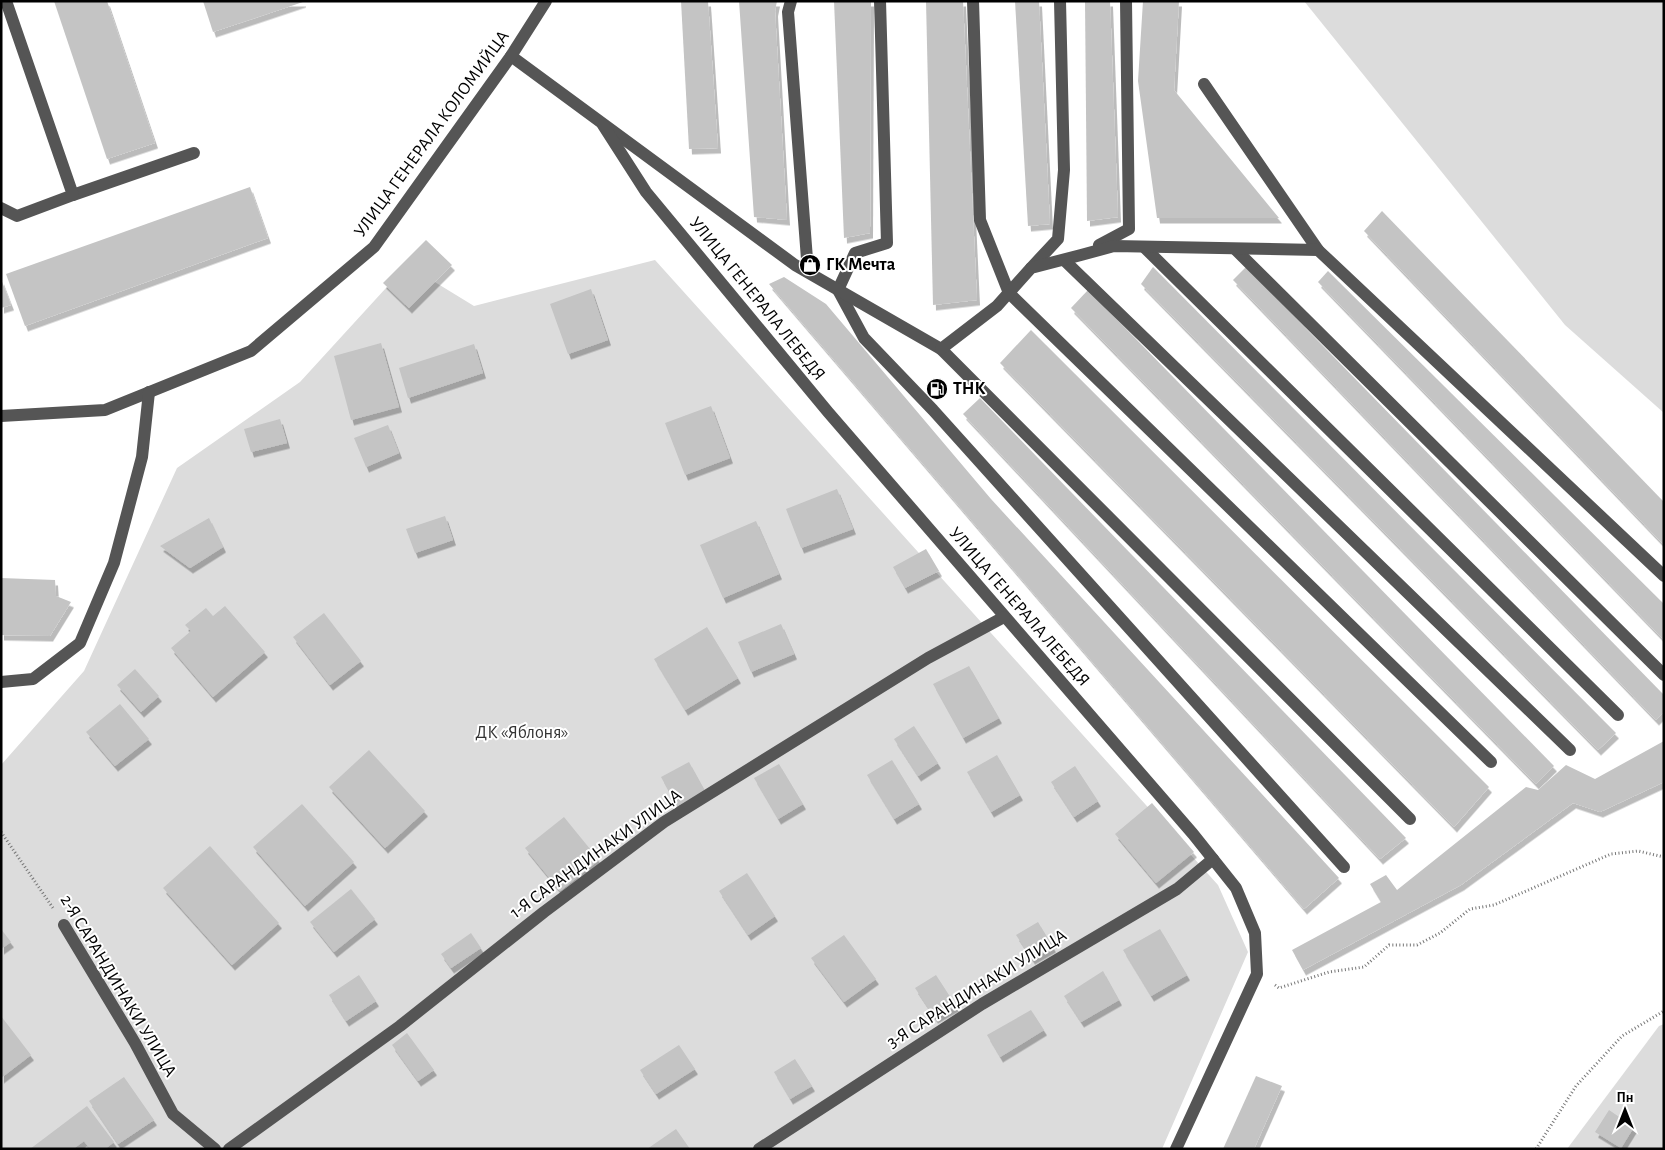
<svg xmlns="http://www.w3.org/2000/svg" width="1665" height="1150" font-family="'Alegreya Sans',sans-serif">
	<defs>
		<filter id="shadow"><feDropShadow dx="3" dy="5.5" stdDeviation="0" flood-color="#0004"/></filter>
	</defs>
	<rect width="100%" height="100%" fill="#fff"/>
	<!-- green -->
	<g fill="#dcdcdc">
		<path d="M1304,1H1664V413L1565,325Z"/>
		<path d="M655,260L1218,885L1248,952L1162,1149H1V765L84,671L177,468L300,382L407,265L474,306Z"/>
		<path d="M1664,1024V1149H1567L1659,1026Z"/>
	</g>
	<!-- building -->
	<g fill="#c4c4c4" filter="url(#shadow)">
		<path d="M54,1H107L155,143L107,159Z"/>
		<path d="M203,1H303V2L213,32Z"/>
		<path d="M681,1H708L718,148L689,149Z"/>
		<path d="M739,1H777L775,11L787,220L754,217Z"/>
		<path d="M834,1H871L870,233L844,238Z"/>
		<path d="M926,1H963L977,300L933,305Z"/>
		<path d="M1015,1H1039L1050,224L1028,226Z"/>
		<path d="M1085,1H1110L1118,217L1087,221Z"/>
		<path d="M1143,1H1179L1174,90L1279,218H1157L1138,81Z"/>
		<path d="M250,187L268,238L25,326L6,274Z"/>
		<path d="M1382,211L1664,502V545L1364,231Z"/>
		<path d="M426,240L452,265L409,308L383,283Z"/>
		<path d="M1153,267L1616,733L1598,750L1141,284Z"/>
		<path d="M1246,267L1664,695V712L1656,720L1233,280Z"/>
		<path d="M1328,271L1664,604V640L1318,282Z"/>
		<path d="M784,277L826,304L991,499L1339,878L1304,909L769,284Z"/>
		<path d="M1,279L11,305L1,308Z"/>
		<path d="M591,289L608,340L568,354L550,304Z"/>
		<path d="M1088,290L1554,766L1536,784L1071,308Z"/>
		<path d="M1031,330L1489,787L1454,827L1000,363Z"/>
		<path d="M381,343L399,407L351,420L334,356Z"/>
		<path d="M474,344L483,373L408,398L399,368Z"/>
		<path d="M980,398L1406,838L1380,859L963,414Z"/>
		<path d="M711,406L730,458L685,475L665,423Z"/>
		<path d="M280,419L287,443L251,452L244,429Z"/>
		<path d="M388,425L399,453L366,467L354,438Z"/>
		<path d="M837,489L853,529L801,548L786,509Z"/>
		<path d="M445,516L453,540L415,553L406,529Z"/>
		<path d="M209,518L223,547L190,568L160,546Z"/>
		<path d="M756,521L779,574L723,598L700,545Z"/>
		<path d="M926,549L939,571L905,588L893,567Z"/>
		<path d="M1,578L55,580L56,596L71,602L50,636L1,635Z"/>
		<path d="M225,606L265,652L213,697L171,648L191,631L185,625L206,608L213,616Z"/>
		<path d="M324,613L361,661L330,685L293,637Z"/>
		<path d="M781,624L794,654L751,672L738,642Z"/>
		<path d="M707,627L738,678L685,710L654,659Z"/>
		<path d="M969,666L999,718L963,738L933,684Z"/>
		<path d="M135,669L159,696L141,712L117,685Z"/>
		<path d="M120,704L149,739L115,766L86,732Z"/>
		<path d="M914,726L938,763L918,776L894,739Z"/>
		<path d="M1664,741V782L1600,812L1573,803L1461,885L1303,970L1292,950L1381,902L1370,884L1386,875L1397,890L1526,787L1538,790L1566,765L1595,779Z"/>
		<path d="M369,750L425,811L385,848L329,787Z"/>
		<path d="M997,755L1020,795L991,812L967,772Z"/>
		<path d="M892,760L919,804L894,819L867,775Z"/>
		<path d="M689,762L705,791L677,806L661,777Z"/>
		<path d="M779,764L803,804L778,819L754,778Z"/>
		<path d="M1075,766L1098,801L1074,817L1051,782Z"/>
		<path d="M1152,803L1194,852L1156,883L1115,834Z"/>
		<path d="M302,804L354,862L305,906L253,847Z"/>
		<path d="M564,817L599,860L560,891L525,848Z"/>
		<path d="M210,846L279,923L232,965L163,888Z"/>
		<path d="M747,873L775,916L748,935L719,891Z"/>
		<path d="M351,889L375,919L334,952L310,922Z"/>
		<path d="M1038,922L1053,947L1032,959L1016,935Z"/>
		<path d="M1,929L11,942L1,949Z"/>
		<path d="M1160,929L1187,975L1151,996L1123,950Z"/>
		<path d="M471,933L481,948L451,968L441,954Z"/>
		<path d="M844,935L876,979L844,1002L811,958Z"/>
		<path d="M1103,971L1119,1000L1081,1022L1064,996Z"/>
		<path d="M359,975L376,1001L346,1021L329,995Z"/>
		<path d="M936,975L956,1006L935,1018L915,988Z"/>
		<path d="M1031,1010L1044,1030L1000,1057L987,1035Z"/>
		<path d="M1,1016L31,1055L1,1078Z"/>
		<path d="M407,1033L434,1070L418,1081L392,1045Z"/>
		<path d="M679,1045L695,1069L656,1094L640,1070Z"/>
		<path d="M795,1059L812,1086L790,1099L774,1072Z"/>
		<path d="M1256,1076L1282,1086L1254,1149H1223Z"/>
		<path d="M124,1077L154,1120L118,1144L89,1101Z"/>
		<path d="M87,1106L114,1142L105,1149H90L84,1141L73,1149H30Z"/>
		<path d="M1609,1110L1634,1127L1621,1148L1595,1132Z"/>
		<path d="M676,1129L690,1149H647Z"/>
	</g>
	<g fill="none" stroke-linecap="round" stroke-linejoin="round">
		<!-- path -->
		<g stroke="#777" stroke-width="3" stroke-dasharray="1 2.5" stroke-linecap="butt">
			<path d="M1,832L53,908"/>
			<path d="M1275,985L1279,988L1329,972L1364,967L1389,945H1417L1440,933L1470,909L1494,905L1611,854L1638,851L1664,857"/>
			<path d="M1536,1149L1576,1086L1622,1036L1664,1011"/>
		</g>
		<!-- minor -->
		<g stroke="#555" stroke-width="12">
			<path d="M791,1L788,12L808,272"/>
			<path d="M880,1L887,243L855,253L838,290L864,338L933,410L1344,867"/>
			<path d="M973,1L980,220L1009,293L1491,762"/>
			<path d="M511,56L795,265L941,349L1410,819"/>
			<path d="M1204,84L1318,250"/>
			<path d="M603,125L646,192L828,412L1193,834L1236,888L1255,933L1257,974L1176,1149"/>
			<path d="M73,195L194,153"/>
			<path d="M1,208L17,216L73,195L6,1"/>
			<path d="M1099,245L1129,229L1126,1"/>
			<path d="M1144,247L1618,715"/>
			<path d="M1235,249L1664,675"/>
			<path d="M1064,260L1570,750"/>
			<path d="M1031,268L1058,239L1064,170L1060,1"/>
			<path d="M941,349L997,306L1031,268L1081,255L1114,246L1318,250L1664,576"/>
			<path d="M1,416L105,410L251,351L374,247L511,56L546,1"/>
			<path d="M1,682L33,679L80,643L114,563L142,457L149,392"/>
			<path d="M64,925L135,1043L173,1114L215,1149"/>
			<path d="M229,1149L400,1026L544,912L664,822L928,658L1004,617"/>
			<path d="M759,1149L982,1004L1177,889L1213,859"/>
		</g>
	</g>
	<!-- icons -->
	<defs>
		<g id="shop-disc" transform="scale(1.125)"><circle r="9.5" fill="#000" stroke="#fff"/><path d="M-5-2.5h2.3a2.7 3.5 0 0 1 5.4 0H5L5.5 6h-11ZM-1.5-2.5h3a1.5 2.3 0 0 0-3 0Z" fill="#fff"/></g>
		<g id="fuel-disc" transform="scale(1.125)"><circle r="9.5" fill="#000" stroke="#fff"/><path d="M-5.5-6h7V0h2V4h1.3V-2.5L3-4.5l.8-.8L6-3V5H2.5V1h-1V6h-7ZM-4.2-4.7v3.2H.2V-4.7Z" fill="#fff"/></g>
	</defs>
	<g fill-rule="evenodd">
		<use href="#shop-disc" x="810" y="265"/>
		<use href="#fuel-disc" x="937" y="389"/>
	</g>
	<g text-anchor="middle" dominant-baseline="central" stroke-width="4" stroke-linejoin="round" paint-order="stroke">
		<!-- street labels -->
		<g font-size="18" fill="#000" stroke="#fff">
			<text transform="translate(432 134) rotate(-54)">УЛИЦА ГЕНЕРАЛА КОЛОМИЙЦА</text>
			<text transform="translate(757 299) rotate(51)">УЛИЦА ГЕНЕРАЛА ЛЕБЕДЯ</text>
			<text transform="translate(1019 607) rotate(49)">УЛИЦА ГЕНЕРАЛА ЛЕБЕДЯ</text>
			<text transform="translate(596 854) rotate(-36)">1-Я САРАНДИНАКИ УЛИЦА</text>
			<text transform="translate(118 986) rotate(59)">2-Я САРАНДИНАКИ УЛИЦА</text>
			<text transform="translate(977 989) rotate(-32)">3-Я САРАНДИНАКИ УЛИЦА</text>
		</g>
		<!-- poi labels -->
		<g font-size="18" font-weight="bold" fill="#000" stroke="#fff" text-anchor="start">
			<text x="826" y="265">ГК Мечта</text>
			<text x="953" y="389">ТНК</text>
		</g>
		<!-- park labels -->
		<g font-size="18" fill="#333" stroke="#fff">
			<text x="522" y="733">ДК «Яблоня»</text>
		</g>
	</g>
	<!-- border -->
	<rect width="1665" height="1150" fill="none" stroke="#000000" stroke-width="5"/>
	<!-- north arrow -->
	<g transform="translate(1625 1110)" stroke="#ffffff" stroke-width="4" paint-order="stroke">
	<path d="M0-4L9 19L0 12L-9 19Z" fill="#000000"/>
	<text y="-8" font-size="14" font-weight="bold" text-anchor="middle" fill="#000000">Пн</text>
	</g>
</svg>
